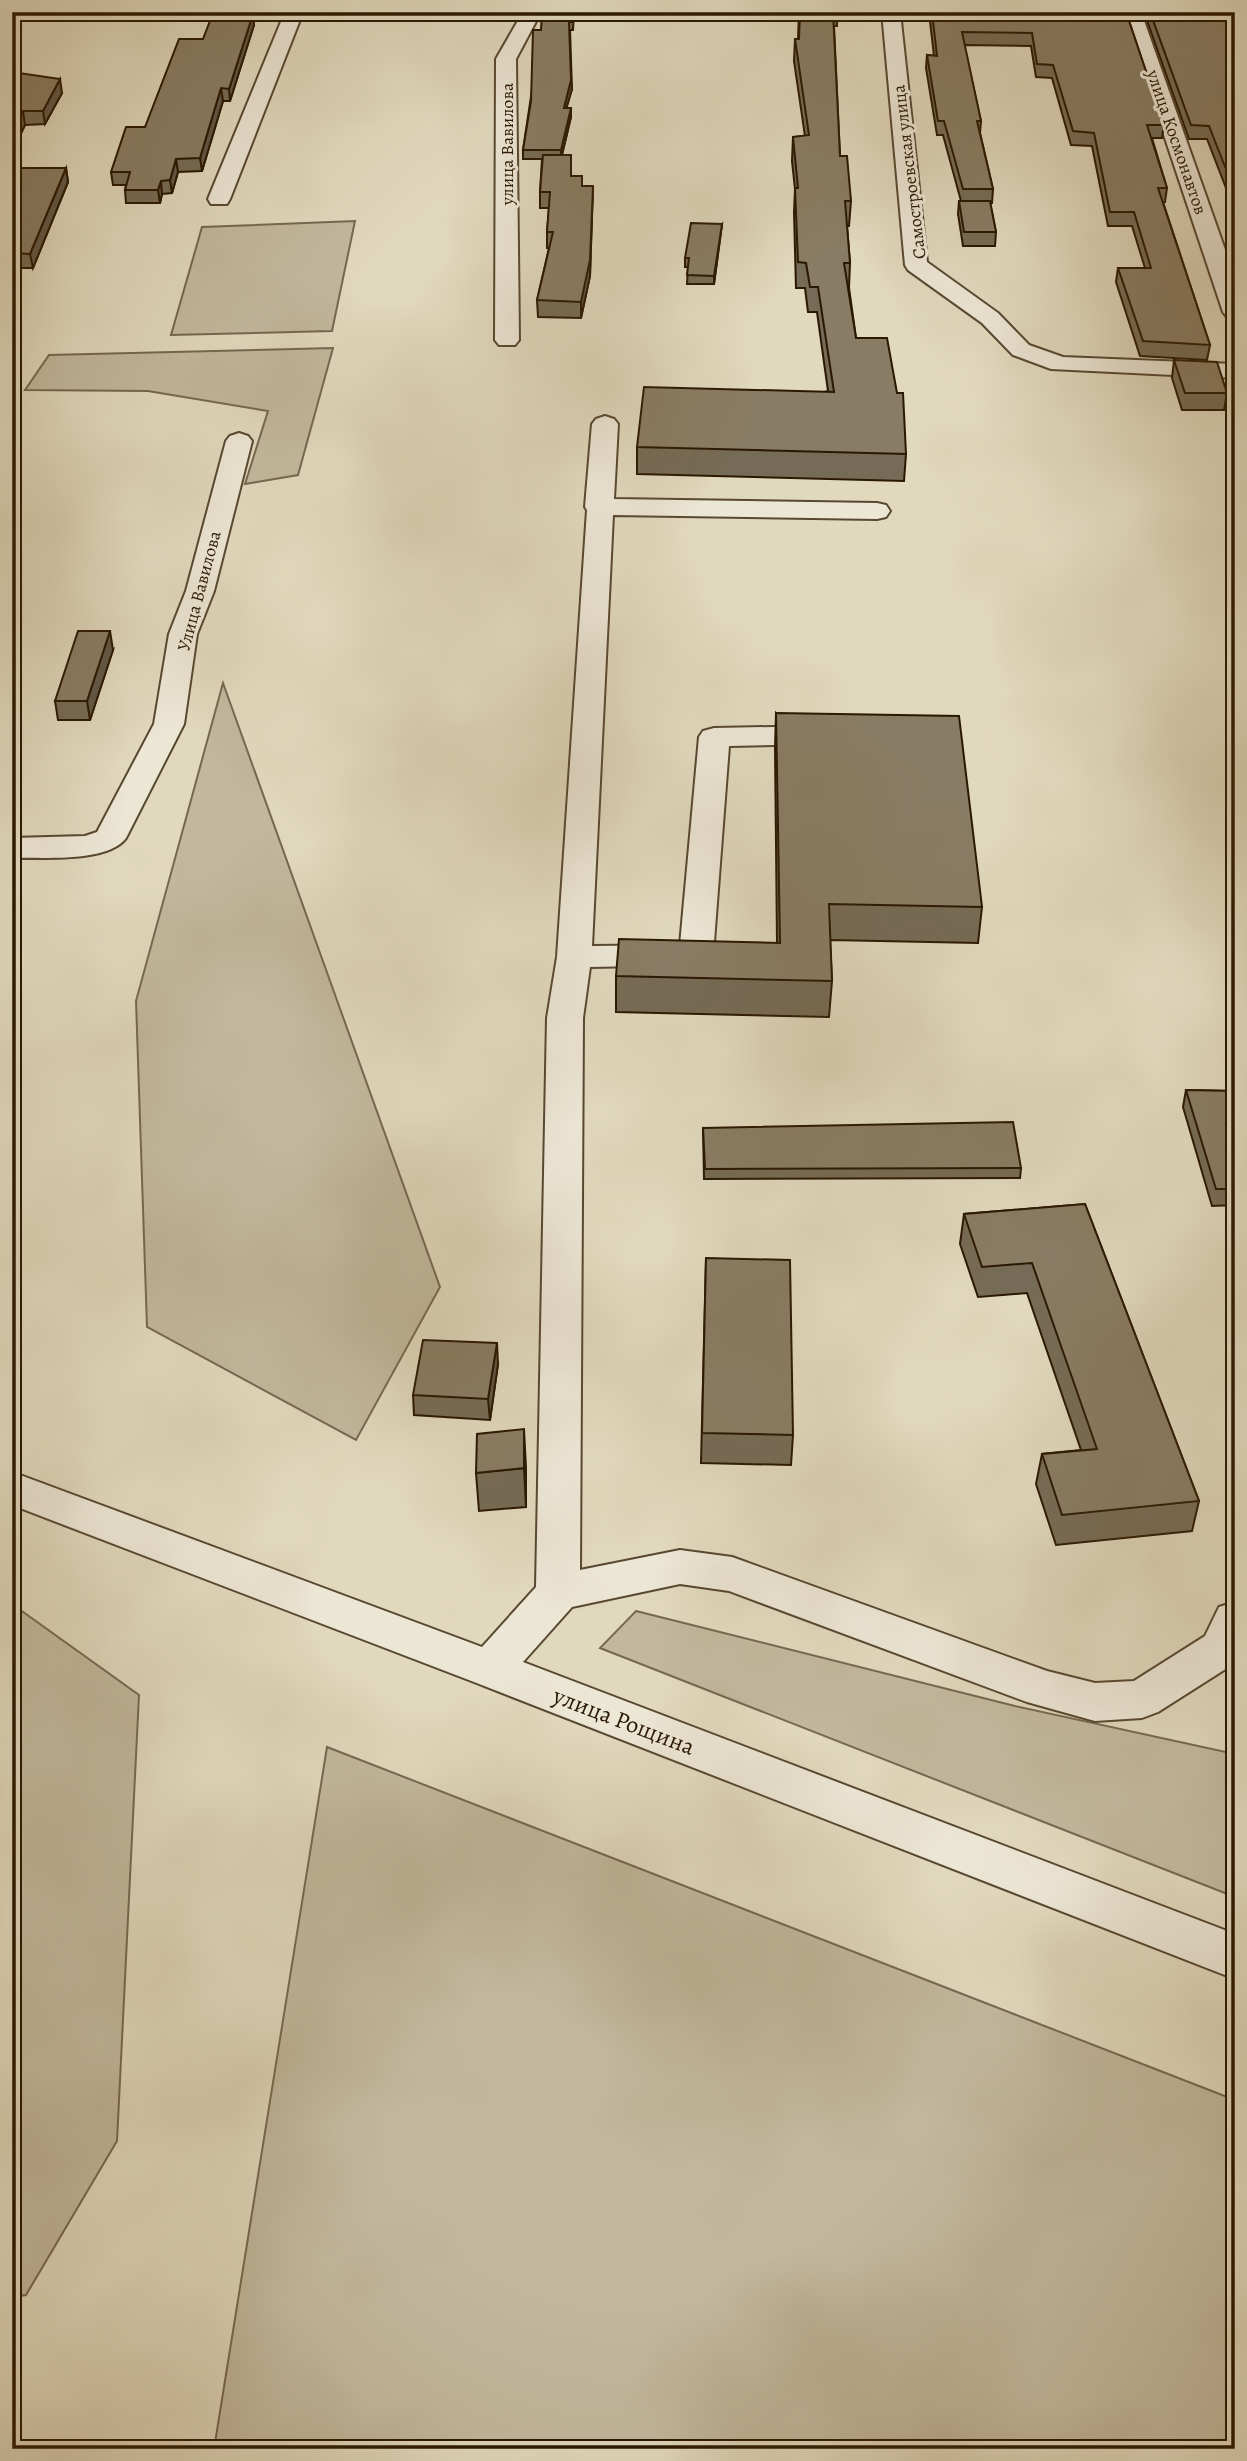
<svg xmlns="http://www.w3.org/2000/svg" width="1247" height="2461" font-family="Alegreya,serif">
	<rect width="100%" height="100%" fill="#e1d9be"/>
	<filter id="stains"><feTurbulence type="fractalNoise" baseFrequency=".00286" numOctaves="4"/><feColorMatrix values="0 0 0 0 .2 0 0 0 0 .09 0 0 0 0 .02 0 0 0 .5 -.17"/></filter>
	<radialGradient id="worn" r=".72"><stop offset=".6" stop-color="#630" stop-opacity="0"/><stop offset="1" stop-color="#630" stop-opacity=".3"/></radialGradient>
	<!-- green -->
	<g fill="#c2b89e" stroke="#766850" stroke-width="2">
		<path d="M355,221L332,331L171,335L202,227Z"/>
		<path d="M333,348L298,475L245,484L268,411L148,391L25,390L49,355Z"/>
		<path d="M223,683L440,1287L356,1440L147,1327L136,1001Z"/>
		<path d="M12,1604L139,1695L117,2141L26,2295L12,2297Z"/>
		<path d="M636,1611L1015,1706L1235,1754V1897L600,1648Z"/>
		<path d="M327,1747L1235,2100V2449H214Z"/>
	</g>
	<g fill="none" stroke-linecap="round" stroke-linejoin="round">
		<!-- minor casing -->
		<g stroke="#584831" stroke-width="4">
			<g id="minor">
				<path d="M285,12H303L230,199L227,204H211L208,199Z"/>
				<path d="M523,12H541L516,59L519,340L515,345H499L495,340L496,59Z"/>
				<path d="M882,12H900L927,262L998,313L1029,345L1063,357L1235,364V378L1051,369L1013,355L982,323L908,270L905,265Z"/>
				<path d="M1123,12H1141L1235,278V319L1227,317L1223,312Z"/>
				<path d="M605,416L614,419L618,424L614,499L877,503L886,505L890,511L886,517L877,519L613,515L592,946L680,945L699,737L703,731L714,728L828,726L839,729L843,735L839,741L828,744L729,746L713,955L708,962L696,965L590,967L583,1018L580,1570L680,1550L732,1557L1047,1671L1095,1683L1134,1681L1205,1636L1219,1607L1235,1602V1663L1158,1712L1142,1718L1095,1721L1027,1702L729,1591L680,1584L572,1607L523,1662L1235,1934V1979L474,1682L12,1505V1472L482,1647L536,1587L547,1018L557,957L587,510L585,507L592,424L596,419Z"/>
				<path d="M239,433L248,436L252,441L214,591L197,634L184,724L126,838C108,863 41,857 12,858V838L85,836L97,832L154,724L169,634L186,591L226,441L230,436Z"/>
			</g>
		</g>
		<!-- minor -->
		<use href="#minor" fill="#ece6d5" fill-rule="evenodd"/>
	</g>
	<!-- wall -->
	<g fill="#766b56" stroke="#2a1802" stroke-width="2">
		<path d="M574,12L573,30H570L572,89L566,108L571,117L562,155L571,176L582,186H593L590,276L581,318L538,317L537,300L549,248H547V232L549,208H540V192L542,159H523V150L541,30Z"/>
		<path d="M799,12L837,18V26H834L840,156L851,201L849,226H847L850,263L849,288L856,338L906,454L904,481L637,474V447L828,391L817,312H808L805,288H796L794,213L795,189L792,161L793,137L805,136L794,61L795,39H798Z"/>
		<path d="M917,12H1126L1164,125L1162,138H1152L1167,188L1165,202H1163L1210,345L1207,360L1140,356L1116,282L1118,268H1145L1132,226H1108L1092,146L1071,145L1052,78L1036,77L1031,46L964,45L981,121L980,133L993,189L992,203H990L996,232L995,246H963L958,214L959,201H961L943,135H937L926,68L927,55L934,56L929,13Z"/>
		<path d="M1144,12H1235V201H1231L1207,139H1189Z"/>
		<path d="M253,14L254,25L230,101H223L202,171L178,172L172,193L162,194L160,203H126L125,190L126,185H113L111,172L145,127L203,39Z"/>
		<path d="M12,72L62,93L45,124L25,125L12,152Z"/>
		<path d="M12,168H66L68,182L33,268H12Z"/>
		<path d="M722,224L714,284H687L688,267H685V258Z"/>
		<path d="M1174,360L1227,393L1224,410H1182L1172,378Z"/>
		<path d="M113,650L90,720H58L55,701Z"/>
		<path d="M776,713L982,907L978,943L830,940L832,981L829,1017L616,1012V976L777,943L775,748Z"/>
		<path d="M1186,1090L1235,1091V1142H1231L1235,1153V1205L1212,1206L1183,1107Z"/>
		<path d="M703,1128L1021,1168L1020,1178L704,1179Z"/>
		<path d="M1085,1204L1199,1501L1192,1531L1056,1545L1036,1484L1042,1454L1081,1450L1027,1293L978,1297L960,1244L964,1214Z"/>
		<path d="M706,1258L793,1435L791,1465L701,1463Z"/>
		<path d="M498,1364L490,1420L414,1415L413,1395Z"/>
		<path d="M526,1468V1507L479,1511L476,1473Z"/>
	</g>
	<!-- shaded-wall -->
	<g fill="#605746" stroke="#2a1802" stroke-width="2">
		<path d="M253,14L254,25L230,101L229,89Z"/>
		<path d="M60,79L62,93L45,124L43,111Z"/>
		<path d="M571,80L572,89L564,117V108Z"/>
		<path d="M221,88L223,101L202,171L200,158Z"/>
		<path d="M571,108V117L561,159V150Z"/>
		<path d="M23,111L25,125L12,152V134Z"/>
		<path d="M176,159L178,172L172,193L170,180Z"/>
		<path d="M66,168L68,182L33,268L30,254Z"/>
		<path d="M161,181L162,194L160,203L158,190Z"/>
		<path d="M593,186L590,276L581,318V302Z"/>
		<path d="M722,224L721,232L714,284V276Z"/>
		<path d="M110,631L113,650L90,720L87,701Z"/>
		<path d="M497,1343L498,1364L490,1420L488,1399Z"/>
		<path d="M524,1429L526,1468V1507L524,1468Z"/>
	</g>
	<!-- building -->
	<g fill="#897c64" stroke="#2a1802" stroke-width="2">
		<path d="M542,12H573V22H569L571,80L564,108H571L561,150H523L531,101L533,30H541Z"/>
		<path d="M800,12H833L840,156H847L851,201H845L850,263H844L856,338H887L897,393H903L906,454L637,447L644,387L834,392L818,287H810L806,263L798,262L795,188H798L793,137L809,135L795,39H799Z"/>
		<path d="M833,12H837V18H834Z"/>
		<path d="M932,12H1126L1164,125H1147L1167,188H1158L1210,345L1143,341L1118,268H1151L1134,212H1110L1094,133L1073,131L1053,65L1037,64L1032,33L962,32L981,121H977L993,189H963L944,121H938L927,55L937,56Z"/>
		<path d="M1150,12H1235V187H1233L1209,126L1191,125Z"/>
		<path d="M213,13L253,14L229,89L221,88L200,158L176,159L170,180L161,181L158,190H125L130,172H111L126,127H145L179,39H203Z"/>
		<path d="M12,72L60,79L43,111H23L12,134Z"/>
		<path d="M543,155H571V176H582V186H593L590,260L581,302L537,300L553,232H547L550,192H540Z"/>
		<path d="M12,168H66L30,254L12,253Z"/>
		<path d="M959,201H990L996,232H964Z"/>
		<path d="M691,223L722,224L714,276L687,275L689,258H685Z"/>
		<path d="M1174,360L1217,362L1227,393H1185Z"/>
		<path d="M78,631H110L87,701H55Z"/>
		<path d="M776,713L959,716L982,907L829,904L832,981L616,976L619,939L780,943Z"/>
		<path d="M1186,1090L1235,1091V1126L1226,1125L1235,1153V1189H1216Z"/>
		<path d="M1013,1122L1021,1168L705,1169L703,1128Z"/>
		<path d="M1085,1204L1199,1501L1062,1515L1042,1454L1097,1449L1032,1263L982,1267L964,1214Z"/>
		<path d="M706,1258L790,1260L793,1435L702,1433Z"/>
		<path d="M423,1340L497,1343L488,1399L413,1395Z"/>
		<path d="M524,1429V1468L476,1473L477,1434Z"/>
	</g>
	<g text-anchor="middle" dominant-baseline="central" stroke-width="6" stroke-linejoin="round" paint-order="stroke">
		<!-- far-street labels -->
		<g font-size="18" fill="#2a1802" stroke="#ece6d5">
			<text transform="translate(1177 142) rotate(71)">улица Космонавтов</text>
			<text transform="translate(507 144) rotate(-90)">улица Вавилова</text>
			<text transform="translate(909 172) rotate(-97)">Самостроевская улица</text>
			<text transform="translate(199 591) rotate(-75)">Улица Вавилова</text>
		</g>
		<!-- near-street labels -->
		<g font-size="24" fill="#2a1802" stroke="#ece6d5">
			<text transform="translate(624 1721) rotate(21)">улица Рощина</text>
		</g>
	</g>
	<!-- margin -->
	<rect width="1247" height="2461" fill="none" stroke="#e1d9be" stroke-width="42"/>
	<rect x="14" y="14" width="1219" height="2433" fill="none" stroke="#2a1802" stroke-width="3.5"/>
	<rect x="21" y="21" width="1205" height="2419" fill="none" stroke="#2a1802" stroke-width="2"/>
	<rect width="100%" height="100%" filter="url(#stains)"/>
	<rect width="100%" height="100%" fill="url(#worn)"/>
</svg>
